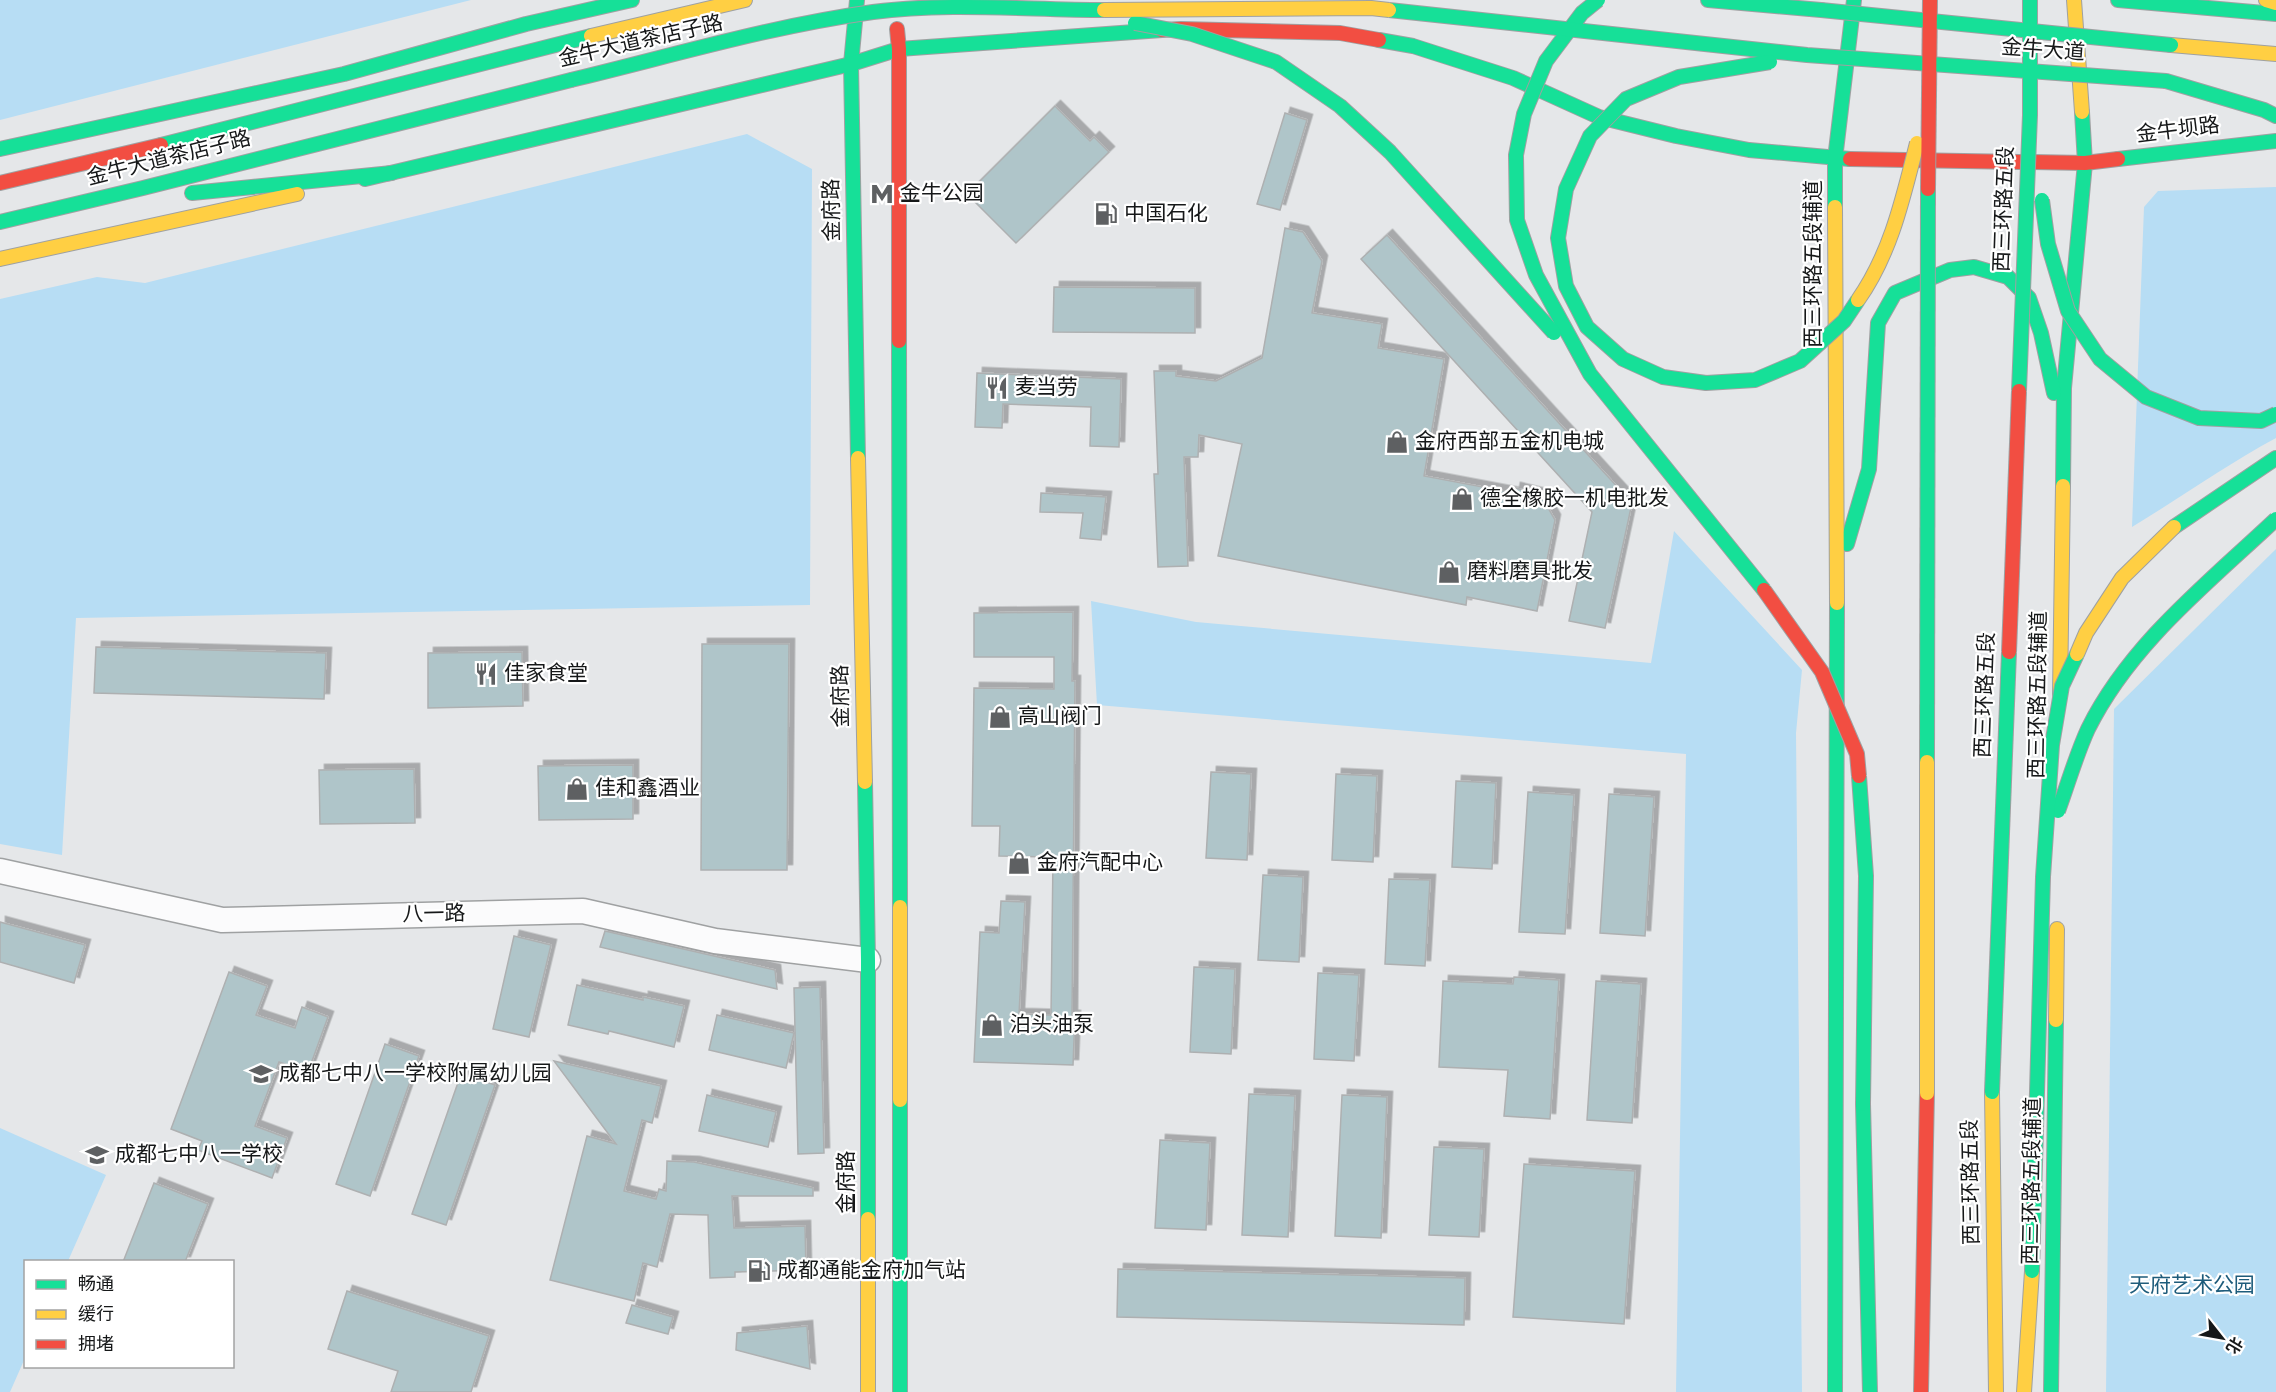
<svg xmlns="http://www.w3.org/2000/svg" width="2276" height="1392" font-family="Overpass,'Noto Sans SC',sans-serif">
	<defs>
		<filter id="shadow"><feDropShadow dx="5.5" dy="-5.5" stdDeviation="0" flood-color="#0004"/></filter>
	</defs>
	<rect width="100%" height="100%" fill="#e5e7e9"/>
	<!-- green -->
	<g fill="#b7ddf4">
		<path d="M0,0H471L0,120Z"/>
		<path d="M747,134L812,169L810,605L76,618L62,855L0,844V299L97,277L145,283Z"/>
		<path d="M2276,187V438C2226,465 2180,498 2132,527L2144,207L2158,191Z"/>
		<path d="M1674,531L1802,670L1796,733L1802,1392H1676L1686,754L1097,705L1091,601L1196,622L1651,663Z"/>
		<path d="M2276,549V1392H2106L2114,709Z"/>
		<path d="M0,1128L106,1175L68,1261L26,1262L25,1358L10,1392H0Z"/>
	</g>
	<!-- building -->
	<g fill="#afc5c9" stroke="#aeb0b1" stroke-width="1.5" filter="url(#shadow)">
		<path d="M1055,106L1090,141L1094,137L1109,152L1016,243L967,194Z"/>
		<path d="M1285,113L1307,120L1280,210L1257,204Z"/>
		<path d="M1285,228L1303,232L1322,261L1312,313L1382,324L1378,348L1444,359L1424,476L1514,493L1515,488L1540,494L1555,520L1537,611L1467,597L1466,605L1218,556L1242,444L1199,435L1198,457H1184L1188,566L1158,567L1154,474H1158L1154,371H1176V376L1216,381L1262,358Z"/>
		<path d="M1387,235L1632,503L1605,628L1569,621L1592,512L1361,259Z"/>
		<path d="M1054,287L1195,288V333L1053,332Z"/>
		<path d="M977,373L1121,379L1119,447L1090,446L1091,407L1003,404L1002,428L975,427Z"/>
		<path d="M1041,493L1106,497L1101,540L1080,538L1083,513L1040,512Z"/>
		<path d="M1073,612L1072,681H1075L1072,1016H1075L1073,1065L974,1062L980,932L999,933L1001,901L1025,902L1019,1014L1051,1015L1053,857L999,856L1000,826H972L974,688L1054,689V657H974V613Z"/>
		<path d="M702,644H789L787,870H701Z"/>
		<path d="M96,647L326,653L324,699L94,693Z"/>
		<path d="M522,652L523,706L428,708V653Z"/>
		<path d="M633,765V819L539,820L538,766Z"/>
		<path d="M414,769L415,823L320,824L319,770Z"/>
		<path d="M1211,772L1251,774L1247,860L1206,858Z"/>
		<path d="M1336,774L1377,776L1373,862L1332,860Z"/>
		<path d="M1456,781L1496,783L1492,869L1452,867Z"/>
		<path d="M1528,792L1574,795L1565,934L1519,932Z"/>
		<path d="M1609,794L1654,797L1645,936L1600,933Z"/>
		<path d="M1263,875L1303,877L1299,962L1258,960Z"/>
		<path d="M1389,879L1430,880L1425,966L1385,964Z"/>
		<path d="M0,922L85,945L74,983L0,962Z"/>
		<path d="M605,931L775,970L777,989L600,947Z"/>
		<path d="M514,936L551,945L529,1037L493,1029Z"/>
		<path d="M1194,967L1235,969L1231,1054L1190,1052Z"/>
		<path d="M229,972L267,986L256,1015L295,1028L302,1007L328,1017L308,1072L279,1062L255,1126L287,1138L272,1178L198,1150L202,1141L171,1129Z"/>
		<path d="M1318,973L1359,975L1354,1061L1314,1059Z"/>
		<path d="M1514,977L1559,980L1550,1119L1504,1116L1508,1070L1439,1067L1443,981L1513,984Z"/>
		<path d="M1596,981L1641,984L1632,1123L1587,1120Z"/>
		<path d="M577,985L643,1000V997L684,1006L674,1047L609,1031L608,1034L568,1025Z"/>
		<path d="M820,987L824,1153L798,1154L794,988Z"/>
		<path d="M717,1015L794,1033L786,1068L709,1050Z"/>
		<path d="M385,1044L419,1056L370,1196L336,1184Z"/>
		<path d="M554,1061L661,1086L652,1123L642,1120L624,1191L656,1199L659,1189L666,1191L667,1161L694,1162L813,1188V1196H732L734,1228L805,1226L806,1270L735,1272V1277L710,1278L708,1215L670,1214L657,1267L643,1263L634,1301L550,1280L587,1136L616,1144Z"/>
		<path d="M461,1074L495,1085L446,1225L412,1214Z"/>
		<path d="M1249,1094L1295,1096L1288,1237L1242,1235Z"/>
		<path d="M707,1095L776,1112L768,1147L699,1131Z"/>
		<path d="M1342,1095L1387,1097L1381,1238L1335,1236Z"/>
		<path d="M1160,1140L1210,1143L1206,1230L1155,1228Z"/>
		<path d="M1434,1147L1484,1149L1479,1237L1429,1235Z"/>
		<path d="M1524,1164L1635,1171L1624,1324L1513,1317Z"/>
		<path d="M154,1183L208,1204L185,1262H123Z"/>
		<path d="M1118,1269L1465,1278L1464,1325L1117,1317Z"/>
		<path d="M347,1291L489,1336L471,1392H391L398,1371L328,1349Z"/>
		<path d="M632,1305L673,1317L668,1334L626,1323Z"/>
		<path d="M807,1326L810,1369L736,1350L737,1333Z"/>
	</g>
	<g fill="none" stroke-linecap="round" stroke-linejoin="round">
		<!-- street casing -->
		<g stroke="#9fa1a2" stroke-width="27">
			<path id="street" d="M0,871L222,920L583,911L715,941L868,960"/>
		</g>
		<!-- fast casing -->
		<g stroke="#9fa1a2" stroke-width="16">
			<g id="fast">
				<path d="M857,0L851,64L858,458"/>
				<path d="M1708,0L1821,10"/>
				<path d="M2118,0L2276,14"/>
				<path d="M1379,40L1413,46L1513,78L1599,117L1676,136L1749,150L1850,159"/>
				<path d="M2166,81L2264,110L2276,116"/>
				<path d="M161,145L591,36"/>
				<path d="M0,149L344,74L526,24L632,0"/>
				<path d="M2118,159L2276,141"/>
				<path d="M365,179L851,64L899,49L1162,30"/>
				<path d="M192,193L392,173"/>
				<path d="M1835,207V159L1854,0"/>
				<path d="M0,222L143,188L571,80"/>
				<path d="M899,341L900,907"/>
				<path d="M2063,486L2064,388L2085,163L2082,112"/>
				<path d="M2174,527L2276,458"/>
				<path d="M1847,544L1869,469L1878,323L1895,293L1950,270L1974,267L2008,277L2029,298L2041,333L2054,393"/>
				<path d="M865,782L868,960V1219"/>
				<path d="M900,1100V1392"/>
				<path d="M1863,1104L1870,1392"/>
				<path d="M1835,1392L1837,603"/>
				<path d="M2051,1392L2056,1020"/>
			</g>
		</g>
		<!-- slow casing -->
		<g stroke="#9fa1a2" stroke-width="16">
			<g id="slow">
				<path d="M2074,0L2082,112"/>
				<path d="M2266,0L2276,3"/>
				<path d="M591,36L745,0"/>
				<path d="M2171,45L2276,54"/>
				<path d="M1835,207L1837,603"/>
				<path d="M0,259L297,194"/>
				<path d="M858,458L865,782"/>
				<path d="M2060,694L2063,486"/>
				<path d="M900,907V1100"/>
				<path d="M2056,1020L2057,929"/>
				<path d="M1992,1092L1996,1392"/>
				<path d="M868,1219V1392"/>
				<path d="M2024,1392L2032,1271"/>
			</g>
		</g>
		<!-- jam casing -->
		<g stroke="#9fa1a2" stroke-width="16">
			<g id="jam">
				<path d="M897,29L899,49V341"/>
				<path d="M1162,30L1181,29L1340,33L1379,40"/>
				<path d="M1850,159L2085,163L2118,159"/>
				<path d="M0,183L161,145"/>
				<path d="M1921,1392L1927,1093"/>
			</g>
		</g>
		<!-- street -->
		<use href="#street" stroke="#fbfbfc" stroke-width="24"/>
		<!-- fast -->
		<use href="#fast" stroke="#16e098" stroke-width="14"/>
		<!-- slow -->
		<use href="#slow" stroke="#ffcf43" stroke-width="14"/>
		<!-- jam -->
		<use href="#jam" stroke="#f24e42" stroke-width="14"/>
		<!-- fast-bridge casing -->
		<g stroke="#9fa1a2" stroke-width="16" stroke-linecap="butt">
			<g id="fast-bridge">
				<path d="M1598,0L1582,13L1546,61L1524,114L1516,155L1517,220L1536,275L1590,374L1764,590"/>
				<path d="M1389,10L1807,55L2166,81"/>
				<path d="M1821,10L2171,45"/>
				<path d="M1135,23L1192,34L1276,62L1340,106L1390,152L1554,333"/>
				<path d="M1770,62L1679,77L1626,99L1590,136L1566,189L1558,238L1566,286L1587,327L1623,359L1663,377L1706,383L1755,380L1800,361L1844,321L1858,300"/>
				<path d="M571,80C671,56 771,26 873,12C949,2 1028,10 1104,10"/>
				<path d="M2042,200L2048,244L2068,311L2100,359L2146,397L2199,418L2261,421L2276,414"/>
				<path d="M2019,391L2030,115V0"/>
				<path d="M1927,762L1928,189"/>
				<path d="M1859,776L1866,876L1863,1104"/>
				<path d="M2058,811C2068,784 2076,755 2088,729C2130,644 2208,583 2276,519"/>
				<path d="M1992,1092L2009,652"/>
				<path d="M2032,1271L2043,877L2052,745L2062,686L2077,654"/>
			</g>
		</g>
		<!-- slow-bridge casing -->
		<g stroke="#9fa1a2" stroke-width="16" stroke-linecap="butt">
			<g id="slow-bridge">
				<path d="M1104,10L1371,8L1389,10"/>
				<path d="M1858,300C1891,253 1903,198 1917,143"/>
				<path d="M2077,654L2086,633L2122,578L2174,527"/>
				<path d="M1927,1093V762"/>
			</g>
		</g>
		<!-- jam-bridge casing -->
		<g stroke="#9fa1a2" stroke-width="16" stroke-linecap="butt">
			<g id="jam-bridge">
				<path d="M1928,189L1930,0"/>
				<path d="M1764,590L1822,672L1857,754L1859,776"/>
				<path d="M2009,652L2019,391"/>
			</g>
		</g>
		<!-- fast-bridge -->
		<use href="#fast-bridge" stroke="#16e098" stroke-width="14"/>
		<!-- slow-bridge -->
		<use href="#slow-bridge" stroke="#ffcf43" stroke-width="14"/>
		<!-- jam-bridge -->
		<use href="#jam-bridge" stroke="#f24e42" stroke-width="14"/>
	</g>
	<!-- icons -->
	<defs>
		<g id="metro-bare" transform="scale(1.8)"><path d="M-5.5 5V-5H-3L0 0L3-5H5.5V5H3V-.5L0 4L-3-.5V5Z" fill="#5e6062" stroke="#fff" stroke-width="2.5" paint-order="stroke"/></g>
		<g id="fuel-bare" transform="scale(1.8)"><path d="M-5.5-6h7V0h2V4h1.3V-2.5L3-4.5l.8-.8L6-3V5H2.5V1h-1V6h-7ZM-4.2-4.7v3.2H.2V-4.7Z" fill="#5e6062" stroke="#fff" stroke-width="2.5" paint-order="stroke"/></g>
		<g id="restaurant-bare" transform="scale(1.8)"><path d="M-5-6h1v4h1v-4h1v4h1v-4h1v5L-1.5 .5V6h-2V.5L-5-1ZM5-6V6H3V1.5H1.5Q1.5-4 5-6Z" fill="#5e6062" stroke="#fff" stroke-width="2.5" paint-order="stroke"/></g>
		<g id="shop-bare" transform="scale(1.8)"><path d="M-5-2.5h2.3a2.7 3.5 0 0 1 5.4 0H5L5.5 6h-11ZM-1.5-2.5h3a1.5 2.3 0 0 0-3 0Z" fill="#5e6062" stroke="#fff" stroke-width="2.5" paint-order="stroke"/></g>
		<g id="school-bare" transform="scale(1.8)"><path d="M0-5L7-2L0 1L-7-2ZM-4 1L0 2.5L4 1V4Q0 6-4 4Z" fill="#5e6062" stroke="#fff" stroke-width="2.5" paint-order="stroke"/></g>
	</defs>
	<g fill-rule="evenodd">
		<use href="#metro-bare" x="882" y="194"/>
		<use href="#fuel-bare" x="1106" y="214"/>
		<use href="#restaurant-bare" x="997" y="388"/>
		<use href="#shop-bare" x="1397" y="442"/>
		<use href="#shop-bare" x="1462" y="499"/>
		<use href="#shop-bare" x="1449" y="572"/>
		<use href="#restaurant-bare" x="486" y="674"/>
		<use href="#shop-bare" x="1000" y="717"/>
		<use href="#shop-bare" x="577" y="789"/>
		<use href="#shop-bare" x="1019" y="863"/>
		<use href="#shop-bare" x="992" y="1025"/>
		<use href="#school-bare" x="261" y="1074"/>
		<use href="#school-bare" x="97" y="1155"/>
		<use href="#fuel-bare" x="759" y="1271"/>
	</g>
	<g text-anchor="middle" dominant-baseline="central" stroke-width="4.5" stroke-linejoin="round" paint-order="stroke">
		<!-- street labels -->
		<g font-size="21" fill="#161819" stroke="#fff">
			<text transform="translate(641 42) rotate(-13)">金牛大道茶店子路</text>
			<text transform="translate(2043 51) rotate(4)">金牛大道</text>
			<text transform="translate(2178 131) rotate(-7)">金牛坝路</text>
			<text transform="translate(169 159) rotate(-14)">金牛大道茶店子路</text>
			<text transform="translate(2005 209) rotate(-88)">西三环路五段</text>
			<text transform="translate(833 210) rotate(-91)">金府路</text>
			<text transform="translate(1814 264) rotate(-90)">西三环路五段辅道</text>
			<text transform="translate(1986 695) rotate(-88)">西三环路五段</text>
			<text transform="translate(2039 695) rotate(-89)">西三环路五段辅道</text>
			<text transform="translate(842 696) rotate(-91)">金府路</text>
			<text transform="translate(434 915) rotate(-1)">八一路</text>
			<text transform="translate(2033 1181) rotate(-89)">西三环路五段辅道</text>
			<text transform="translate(847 1182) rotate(-90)">金府路</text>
			<text transform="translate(1972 1182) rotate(-91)">西三环路五段</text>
		</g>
		<!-- poi labels -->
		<g font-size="21" fill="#161819" stroke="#fff" text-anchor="start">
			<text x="900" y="194">金牛公园</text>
			<text x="1124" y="214">中国石化</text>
			<text x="1015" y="388">麦当劳</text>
			<text x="1415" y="442">金府西部五金机电城</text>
			<text x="1480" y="499">德全橡胶一机电批发</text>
			<text x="1467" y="572">磨料磨具批发</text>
			<text x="504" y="674">佳家食堂</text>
			<text x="1018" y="717">高山阀门</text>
			<text x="595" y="789">佳和鑫酒业</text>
			<text x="1037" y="863">金府汽配中心</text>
			<text x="1010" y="1025">泊头油泵</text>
			<text x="279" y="1074">成都七中八一学校附属幼儿园</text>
			<text x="115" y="1155">成都七中八一学校</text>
			<text x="777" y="1271">成都通能金府加气站</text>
		</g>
		<!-- park labels -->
		<g font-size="21" fill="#1e5c7b" stroke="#fff">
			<text x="2192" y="1286">天府艺术公园</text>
		</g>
	</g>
	<!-- legend -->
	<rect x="24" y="1260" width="210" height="108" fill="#ffffff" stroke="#a2a3a3" stroke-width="1.5"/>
	<rect x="36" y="1280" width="30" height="9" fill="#16e098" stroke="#a2a3a3" stroke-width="1.5"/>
	<text x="78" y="1290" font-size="18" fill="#161819">畅通</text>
	<rect x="36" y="1310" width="30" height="9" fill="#ffcf43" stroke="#a2a3a3" stroke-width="1.5"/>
	<text x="78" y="1320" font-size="18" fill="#161819">缓行</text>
	<rect x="36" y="1340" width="30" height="9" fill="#f24e42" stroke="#a2a3a3" stroke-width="1.5"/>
	<text x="78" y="1350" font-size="18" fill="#161819">拥堵</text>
	<!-- north arrow -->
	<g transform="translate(2222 1338) rotate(121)" stroke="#ffffff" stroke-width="4.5" paint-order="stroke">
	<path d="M0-4.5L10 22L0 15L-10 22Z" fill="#161819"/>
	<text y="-9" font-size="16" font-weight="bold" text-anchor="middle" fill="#161819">北</text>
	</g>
</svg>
